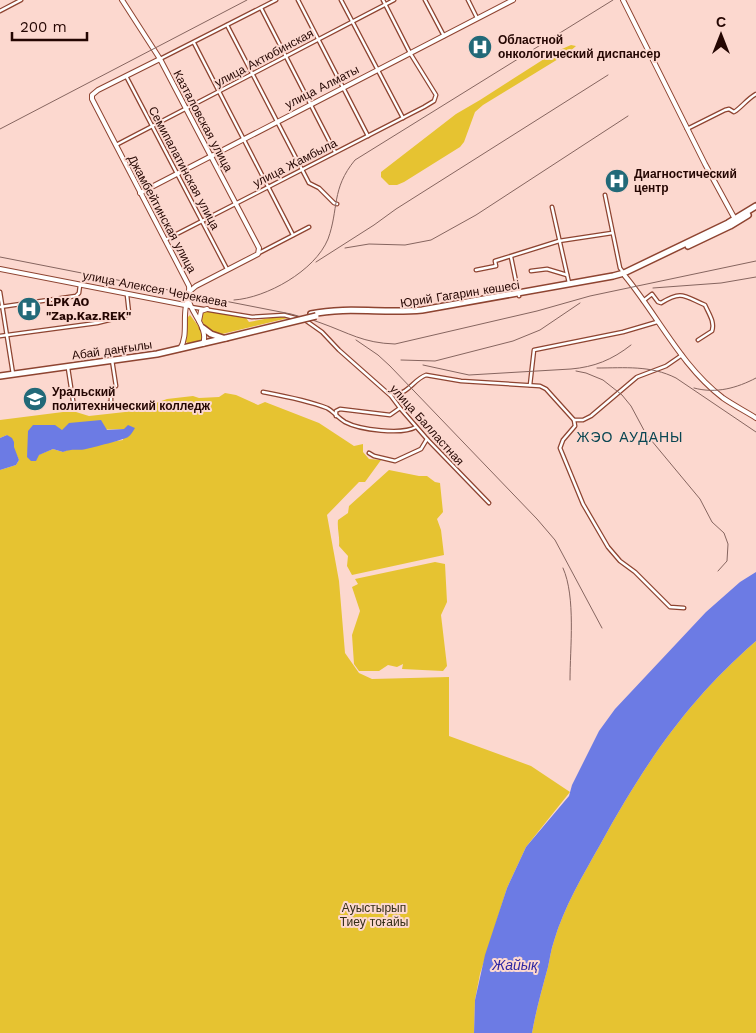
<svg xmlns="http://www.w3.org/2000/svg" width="756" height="1033" font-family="'Work Sans',sans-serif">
	<rect width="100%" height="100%" fill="#fcd8cf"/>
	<!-- green -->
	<g fill="#e6c331" fill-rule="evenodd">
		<path d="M571,45L576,46L568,53L483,105L475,112L464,142L460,147L404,182L397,185H389L381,177V172L456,114L480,100L555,52Z"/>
		<path d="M206,311L246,318L249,322L280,316L288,318L222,334C210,333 201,326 201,314Z"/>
		<path d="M190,315L202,331C204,341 199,343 190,345L186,342L187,318Z"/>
		<path d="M225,393L236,395L258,405L265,402L319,423L354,446L363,444V452L369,459L381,460L365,482H359L327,515L339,581L345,653L359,673L372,679L449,677V736L531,766L570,792L526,847L507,888L480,974L475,1000L474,1033H0V470L16,465L19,460L7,435L0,438V420L63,412H76L89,416L134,411L167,399L193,396L199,398L219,397ZM124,429L123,440L104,443L84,449L71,448L63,452L53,449L38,455L27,457L28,451L62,431Z"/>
		<path d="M389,470L419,476H427L435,482L440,483L443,512L437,519L441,530L444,555L352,575L347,566L348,556L339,546C340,537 337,529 338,520L348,513L349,506Z"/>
		<path d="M435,562L445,564L447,602L441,615L447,666L443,671L402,669L403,664L397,667L388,665L379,671H359L354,664L352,635L360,611L352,587L358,584L355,579Z"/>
		<path d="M756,641V1033H532C536,1010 542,989 548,967C550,958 551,949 554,941C564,907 583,875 600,845C644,765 686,702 756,641Z"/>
	</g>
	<!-- water -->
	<g fill="#6c7be4">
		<path d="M101,420L107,430L124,429L128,425L135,428C133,431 131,435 128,437C126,439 91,448 86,449C77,451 73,448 63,452L53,449L39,455L36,461H31L27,457L28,431L33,425H55L62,430L69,423Z"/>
		<path d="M7,435L12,438L14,442V447L19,460L16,465L0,470V438Z"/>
		<path d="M756,572V641C686,702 644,765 600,845C583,875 564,907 554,941C551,949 550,958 548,967C542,989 536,1010 532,1033H474L475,1000L485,955L507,888L526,847L569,796L572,785L599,731L615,709L706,612L740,582Z"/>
	</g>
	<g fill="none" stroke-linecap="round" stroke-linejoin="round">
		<!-- minor casing -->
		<g stroke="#8e4431" stroke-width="5">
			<g id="minor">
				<path d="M298,0L368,136"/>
				<path d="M341,0L403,118"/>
				<path d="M425,0L444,36"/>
				<path d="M468,0L477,18"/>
				<path d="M261,8L335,152"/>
				<path d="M0,11L21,0"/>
				<path d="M227,25L309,183L319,188L334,203L337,204"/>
				<path d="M194,43L293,235"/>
				<path d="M160,59L276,0"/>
				<path d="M126,76L227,269"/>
				<path d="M687,129L725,110L729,109L734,112C742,107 747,99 756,94"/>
				<path d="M116,145L394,0"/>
				<path d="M605,195L620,268L623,272"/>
				<path d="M552,207L569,283"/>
				<path d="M165,240L424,107L434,101L436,95L410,53L383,0"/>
				<path d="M259,253L309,227"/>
				<path d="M511,257L519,296"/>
				<path d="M476,270L496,266L495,261L559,241L612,233"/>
				<path d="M531,271L547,269L567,275"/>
				<path d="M0,292L13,374"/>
				<path d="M643,301L652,294L658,302L661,303C682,290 684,296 705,305C709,314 715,322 712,331L698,340"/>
				<path d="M0,307L76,296L79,293L80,285"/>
				<path d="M191,307L252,317L284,315L299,319"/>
				<path d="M305,320L322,332L339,350L391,396L400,408L427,439L489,503"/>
				<path d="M0,336L97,323L125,316L129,313L127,295"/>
				<path d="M68,368L74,407L104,405L111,402V389L116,386L112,360"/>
				<path d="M530,385L534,350L623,332L657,322"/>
				<path d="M263,392C284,396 306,400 327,408C333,411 338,418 345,422C360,430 402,435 416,427"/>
				<path d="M389,393C407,398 412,380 426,375L461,381L540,386L546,389L574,420H583L591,416L637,377L666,366L682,355"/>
				<path d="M336,416V411L340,409L390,415L400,408"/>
				<path d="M574,420L575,426L563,440L560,448L583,504L608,547L620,561L635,572L670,607L684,608"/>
				<path d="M369,453L374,456L395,461L421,449L427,439"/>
			</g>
		</g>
		<!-- tertiary casing -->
		<g stroke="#8e4431" stroke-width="6">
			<g id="tertiary">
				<path d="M122,0L160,59L259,248L258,254L196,286L190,291"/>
				<path d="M623,0L705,164L736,221"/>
				<path d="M160,59L98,90L92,95V99L189,286C190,294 187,299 186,306C183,320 188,336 180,349"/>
				<path d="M140,193L513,0"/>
				<path d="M0,269L190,306"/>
				<path d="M625,276C658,316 681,366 723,398C733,405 745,411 756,418"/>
				<path d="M188,298C191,314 209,328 203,344"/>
				<path d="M199,321L201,311L207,309"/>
			</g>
		</g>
		<!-- primary casing -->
		<g stroke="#8e4431" stroke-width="8">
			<g id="primary">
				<path d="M688,246L730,226L748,215"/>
				<path d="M311,314C348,306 385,314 422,310L613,276L624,273L728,223L756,206"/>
				<path d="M203,328L211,334L223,338"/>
				<path d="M0,376L157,354L226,338"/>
			</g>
		</g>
		<!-- minor -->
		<use href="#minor" stroke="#fff" stroke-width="2.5"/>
		<!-- tertiary -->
		<use href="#tertiary" stroke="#fff" stroke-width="4"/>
		<!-- primary -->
		<use href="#primary" stroke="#fff" stroke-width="5"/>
		<!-- rail -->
		<g stroke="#86655f" stroke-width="1">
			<path d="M0,129L247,0"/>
			<path d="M345,248L369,244L405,245L431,240L476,215L628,116"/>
			<path d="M0,257L291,314C301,317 311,319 321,323C349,333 363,343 395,344L537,311L590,296L756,261"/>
			<path d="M316,262L374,225L396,209L608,75"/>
			<path d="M653,288L721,283L756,277"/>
			<path d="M234,300C266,298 315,271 328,239C339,209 331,189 355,160L613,0"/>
			<path d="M356,340L378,355L390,366L537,519L555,540L602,628"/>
			<path d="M401,360L435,361L513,341L540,330L580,303"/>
			<path d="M423,365L469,375L571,369C594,367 612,360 631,345"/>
			<path d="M597,368C625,368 650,365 676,378L756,432"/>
			<path d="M576,371L586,373L603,380L622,395L631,406L646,434L700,499L712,522L724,533L728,544L727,561L718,571"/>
			<path d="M694,388C716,394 737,388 756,378"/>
			<path d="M563,568C576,597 570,648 570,680"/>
		</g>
		<!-- primary-bridge casing -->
		<g stroke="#8e4431" stroke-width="8" stroke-linecap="butt">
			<path id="primary-bridge" d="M226,338L316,316"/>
		</g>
		<!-- primary-bridge -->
		<use href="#primary-bridge" stroke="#fff" stroke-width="5"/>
	</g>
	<!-- icons -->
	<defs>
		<g id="hospital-disc" transform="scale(1.25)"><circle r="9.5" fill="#226978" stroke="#fcd8cf"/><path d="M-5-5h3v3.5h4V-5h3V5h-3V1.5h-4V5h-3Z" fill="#fff"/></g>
		<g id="university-disc" transform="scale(1.25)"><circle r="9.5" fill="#226978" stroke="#fcd8cf"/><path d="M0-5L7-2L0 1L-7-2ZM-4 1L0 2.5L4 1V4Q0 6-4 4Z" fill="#fff"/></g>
	</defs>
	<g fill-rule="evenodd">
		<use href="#hospital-disc" x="480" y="47"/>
		<use href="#hospital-disc" x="617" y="181"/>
		<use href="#hospital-disc" x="29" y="309"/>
		<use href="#university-disc" x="35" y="399"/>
	</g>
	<g text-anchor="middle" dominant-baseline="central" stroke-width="4" stroke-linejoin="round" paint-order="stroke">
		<!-- poi labels -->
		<g font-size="12" font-weight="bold" fill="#240602" stroke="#fcd8cf" text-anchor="start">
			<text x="498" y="40">Областной<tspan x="498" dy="14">онкологический диспансер</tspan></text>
			<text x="634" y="174">Диагностический<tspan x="634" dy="14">центр</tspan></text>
			<text x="46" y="302">LPK AO<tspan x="46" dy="14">"Zap.Kaz.REK"</tspan></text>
			<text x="52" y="392">Уральский<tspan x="52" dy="14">политехнический колледж</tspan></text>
		</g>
		<!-- street labels -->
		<g font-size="12" fill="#240602" stroke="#fcd8cf">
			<text transform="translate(264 58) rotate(-28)">улица Актюбинская</text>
			<text transform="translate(322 87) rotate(-27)">улица Алматы</text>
			<text transform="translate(203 121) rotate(62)">Казталовская улица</text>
			<text transform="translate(295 163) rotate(-27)">улица Жамбыла</text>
			<text transform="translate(184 168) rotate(62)">Семипалатинская улица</text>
			<text transform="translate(162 214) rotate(62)">Джамбейтинская улица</text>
			<text transform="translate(155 289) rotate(11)">улица Алексея Черекаева</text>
			<text transform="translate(460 294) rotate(-9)">Юрий Гагарин көшесі</text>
			<text transform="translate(112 350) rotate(-8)">Абай даңғылы</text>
			<text transform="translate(427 425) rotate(48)">улица Балластная</text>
		</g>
		<!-- park labels -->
		<g font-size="12" fill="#332d16" stroke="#fcd8cf">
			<text x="374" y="908">Ауыстырып<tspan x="374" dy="14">Тиеу тоғайы</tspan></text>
		</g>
		<!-- neighbourhood labels -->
		<g font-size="14" letter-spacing="1" fill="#094652" stroke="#fcd8cf">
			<text x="630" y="437">ЖЭО АУДАНЫ</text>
		</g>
		<!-- water labels -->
		<g font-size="14" font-style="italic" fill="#2d26a2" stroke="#fcd8cf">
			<text x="515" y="965">Жайық</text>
		</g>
	</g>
	<!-- north arrow -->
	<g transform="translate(721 35)" stroke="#fcd8cf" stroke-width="4" paint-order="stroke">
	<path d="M0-4L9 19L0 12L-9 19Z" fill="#240602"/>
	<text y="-8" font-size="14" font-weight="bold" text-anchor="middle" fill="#240602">С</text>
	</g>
	<!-- scale -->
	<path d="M12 32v8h75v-8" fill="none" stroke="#240602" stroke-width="2.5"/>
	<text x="20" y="32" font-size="15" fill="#240602" stroke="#fcd8cf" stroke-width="4" paint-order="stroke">200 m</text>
</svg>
